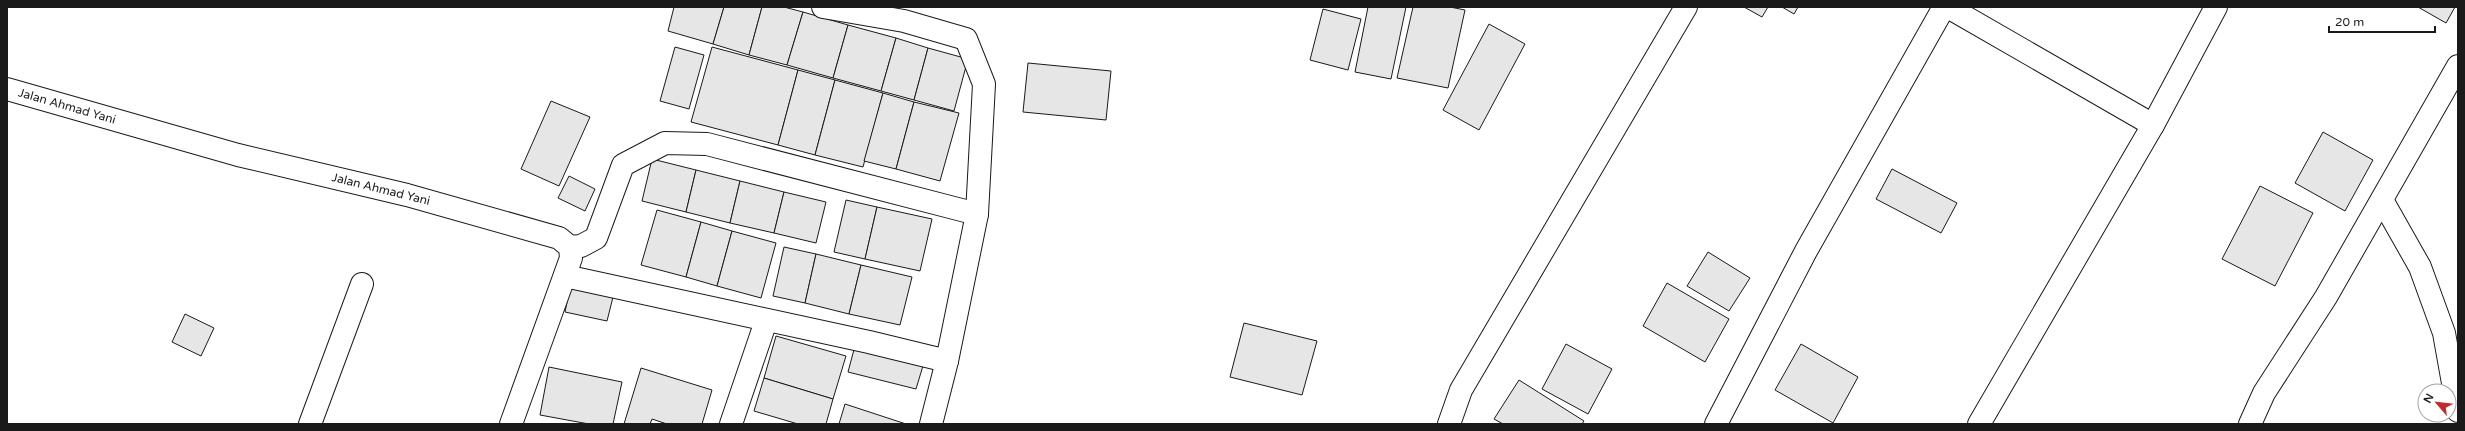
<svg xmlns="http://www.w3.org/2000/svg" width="2465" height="431" font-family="'Varela Round',sans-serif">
	<rect width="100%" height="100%" fill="#fff"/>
	<!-- building -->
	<g fill="#e6e6e6" stroke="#1a1a1a">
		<path d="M674,7H724L713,44L668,31Z"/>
		<path d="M724,7H762L749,55L713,44Z"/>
		<path d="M762,7H784L803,12L787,65L749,55Z"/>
		<path d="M1368,7H1406L1391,79L1355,72Z"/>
		<path d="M1413,7H1450L1465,10L1448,88L1397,78Z"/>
		<path d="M1744,7H1768L1762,17Z"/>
		<path d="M1782,7H1798L1794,14Z"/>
		<path d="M2418,7H2455L2446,23Z"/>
		<path d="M1323,9L1361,19L1348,70L1310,60Z"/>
		<path d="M803,12L848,25L833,78L787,65Z"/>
		<path d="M1489,24L1525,44L1479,130L1443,110Z"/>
		<path d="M848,25L896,38L881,91L833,78Z"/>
		<path d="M896,38L928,48L914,100L881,91Z"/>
		<path d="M675,47L704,55L689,109L660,101Z"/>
		<path d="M712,47L798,70L778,145L691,122Z"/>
		<path d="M928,48L968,59L954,111L914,100Z"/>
		<path d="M1028,63L1111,71L1106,120L1023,112Z"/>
		<path d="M798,70L835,80L815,155L778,145Z"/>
		<path d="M835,80L883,93L863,167L815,155Z"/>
		<path d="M883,93L914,102L896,169L864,161Z"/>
		<path d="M551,101L590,117L559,186L521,169Z"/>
		<path d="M914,102L959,113L940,181L896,169Z"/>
		<path d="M2323,132L2373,160L2345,211L2295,183Z"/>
		<path d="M652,159L696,170L686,212L642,201Z"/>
		<path d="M1892,169L1957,203L1941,233L1876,199Z"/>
		<path d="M696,170L740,181L730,223L686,212Z"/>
		<path d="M569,176L595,189L585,211L558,198Z"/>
		<path d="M740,181L784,192L774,233L730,223Z"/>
		<path d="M2260,186L2313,213L2275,286L2222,259Z"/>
		<path d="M784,192L826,202L816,243L774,233Z"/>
		<path d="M846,200L877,207L865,259L834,252Z"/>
		<path d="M877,207L932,219L920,271L865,259Z"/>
		<path d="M657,210L701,222L686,277L641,265Z"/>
		<path d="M701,222L732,231L717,286L686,277Z"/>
		<path d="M732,231L776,243L761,298L717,286Z"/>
		<path d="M784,247L816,254L805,303L773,296Z"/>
		<path d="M1708,252L1750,278L1729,311L1687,286Z"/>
		<path d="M816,254L861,265L849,314L805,303Z"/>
		<path d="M861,265L912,277L900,325L849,314Z"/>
		<path d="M1667,283L1729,319L1705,362L1643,326Z"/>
		<path d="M570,288L613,297L607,321L565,312Z"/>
		<path d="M185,314L214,328L201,356L172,342Z"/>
		<path d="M1244,323L1317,341L1302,395L1230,377Z"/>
		<path d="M776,336L846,356L833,399L764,378Z"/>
		<path d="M856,342L925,359L916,389L848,372Z"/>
		<path d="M1566,344L1612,369L1588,414L1542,389Z"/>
		<path d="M1801,344L1858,377L1833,423L1775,390Z"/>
		<path d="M549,367L622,382L613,424H589L540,415Z"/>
		<path d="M641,368L712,390L702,424H667L652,419L650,424H624Z"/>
		<path d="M764,378L833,399L826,424H798L754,411Z"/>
		<path d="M1519,380L1584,421L1582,424H1503L1494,419Z"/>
		<path d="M845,404L906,424H839Z"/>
	</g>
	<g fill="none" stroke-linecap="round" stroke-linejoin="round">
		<!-- minor casing -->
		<g stroke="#1a1a1a" stroke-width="24">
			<g id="minor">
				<path d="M1948,7L2153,125"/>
				<path d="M7,89L238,155L407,195L559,238L570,247L571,258L511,424"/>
				<path d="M2382,200L2420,267L2444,333L2458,411"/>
				<path d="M570,247L581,246L596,238L623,165L665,143L707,144L977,214"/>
				<path d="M565,276L869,342L947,361L977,214L984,84L966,39L904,21L823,7"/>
				<path d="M310,424L362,284"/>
				<path d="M731,424L766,321"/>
				<path d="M931,424L947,361"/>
				<path d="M1449,424L1461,390L1686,7"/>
				<path d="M1716,424L1806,251L1944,7"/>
				<path d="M1979,424L2153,125L2216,7"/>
				<path d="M2250,424L2264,393L2326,297L2458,66"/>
			</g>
		</g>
		<!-- minor -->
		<use href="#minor" stroke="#fff" stroke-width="22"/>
	</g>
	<g text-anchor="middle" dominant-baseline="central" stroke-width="3" stroke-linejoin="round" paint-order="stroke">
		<!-- street labels -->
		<g font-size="12" fill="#1a1a1a" stroke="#fff">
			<text transform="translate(67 106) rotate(16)">Jalan Ahmad Yani</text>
			<text transform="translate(381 189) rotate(14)">Jalan Ahmad Yani</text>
		</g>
	</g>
	<!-- border -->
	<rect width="2465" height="431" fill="none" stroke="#1a1a1a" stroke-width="16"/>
	<!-- north arrow -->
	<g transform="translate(2437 403) rotate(298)"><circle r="19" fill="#ffffff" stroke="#a3a3a3"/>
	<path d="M0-3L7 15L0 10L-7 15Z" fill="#c62828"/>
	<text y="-6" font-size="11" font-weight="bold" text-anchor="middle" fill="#1a1a1a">N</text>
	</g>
	<!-- scale -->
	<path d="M2329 26v6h106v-6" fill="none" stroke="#1a1a1a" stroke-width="2"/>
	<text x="2335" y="26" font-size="12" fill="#1a1a1a" stroke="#ffffff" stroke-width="3" paint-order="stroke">20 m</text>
</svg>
